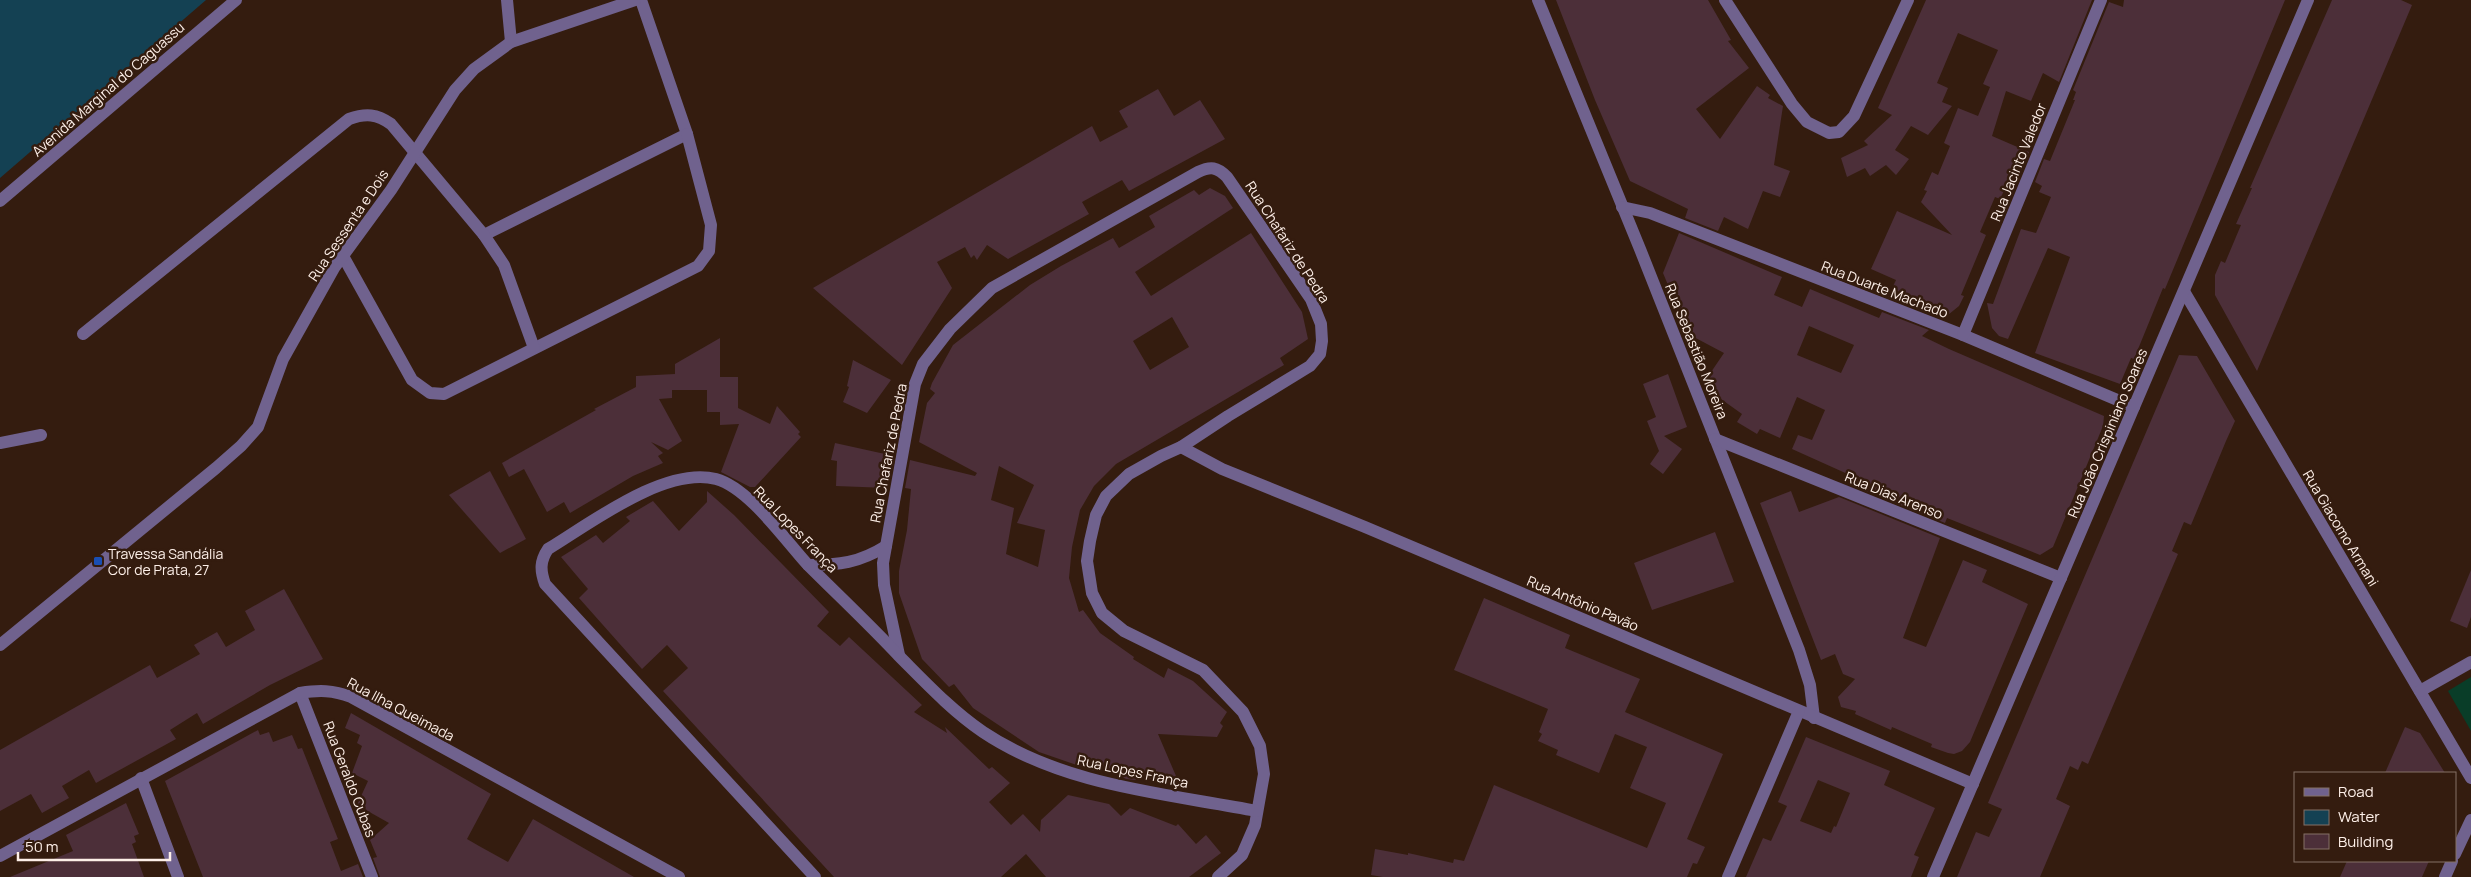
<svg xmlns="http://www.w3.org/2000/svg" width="2471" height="877" font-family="Manrope,sans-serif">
	<rect width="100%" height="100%" fill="#341c0f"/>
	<!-- green -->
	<path fill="#093d28" d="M2471,677V731L2448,691Z"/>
	<!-- water -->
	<path fill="#144153" d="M0,0H206L0,178Z"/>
	<!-- building -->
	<g fill="#4c2f39" fill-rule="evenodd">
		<path d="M1556,0H1708L1731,40L1728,41L1749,68L1696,109L1720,139L1757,86L1770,95L1768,98L1783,106L1774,165L1790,171L1780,197L1763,191L1748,229L1724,217L1718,231L1685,218L1688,209L1630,181L1595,100Z"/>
		<path d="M1926,0H2092L2059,82L2043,73L2031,101L2006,91L1992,136L2029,152L2020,175L2013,172L2000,199L1995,197L1980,232L1986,235L1961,295L1964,296L1959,306L1943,319L1888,297L1896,280L1871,269L1897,211L1952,235L1921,202L1927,191L1924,190L1932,172L1938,175L1950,146L1944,143L1958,108L1978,116L1990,87L1983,84L1998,50L1958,33L1937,83L1948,88L1942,102L1952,106L1928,135L1911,126L1895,150L1909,159L1896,175L1886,165L1870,176L1865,168L1847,177L1841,158L1868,145L1864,141L1892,115L1878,108Z"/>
		<path d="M2124,0H2285L2165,289L2163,288L2134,359L2131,358L2120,384L2035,353L2070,257L2048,248L2008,339L1999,336L1992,328L1987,303L1993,304L2021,229L2036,233L2051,197L2039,192L2042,186L2035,182L2044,159L2050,161L2075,100H2073L2076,92L2073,90L2109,2L2123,7Z"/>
		<path d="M2332,0H2401L2412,5L2257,371L2215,295V275L2221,261L2225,263L2241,225L2236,224L2252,188H2250Z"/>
		<path d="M1158,89L1174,116L1200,100L1225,139L1129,191L1122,180L1082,202L1089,214L1008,259L987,245L977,260L974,255L971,258L965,247L937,262L952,288L902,365L813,288L1092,126L1100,142L1128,127L1119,111Z"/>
		<path d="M1210,188L1225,196L1233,208L1135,272L1151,296L1251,233L1302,312L1308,339L1280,358L1284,365L1116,464L1094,486L1080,510L1072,547L1069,578L1079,612L1083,610L1100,633L1134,657L1133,659L1164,678L1168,668L1193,681L1227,712L1220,723L1223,726L1217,737L1158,734L1179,783L1137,777L1136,780L1126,779L1099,763L1094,771L1039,752L973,708L954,684L949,687L922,659L899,593V571L907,530L911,489L905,488L910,460L975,476L977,473L919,442L927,403L935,393L930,389L932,383L953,345L1030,285L1061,266L1113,238L1119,248L1155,227L1149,216L1194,190L1199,195ZM1172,317L1189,347L1150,370L1133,341ZM999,466L1034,485L1017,523L1045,530L1038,567L1006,554L1014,508L991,500Z"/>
		<path d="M1679,233L1782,277L1774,295L1802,307L1810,289L1879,318L1882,312L1929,330L1922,336L1949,349L2104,416L2103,426L2053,547L2040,555L1947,518L1945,523L1861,489L1872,485L1792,449L1798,435L1812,440L1825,410L1797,397L1780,438L1760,429L1757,434L1737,422L1742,414L1714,394L1707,378L1724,353L1690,335L1693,328L1690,327L1691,324L1683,320L1685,316L1680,314L1663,273ZM1809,326L1854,345L1841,373L1797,355Z"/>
		<path d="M720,338V377H738V408L770,424L777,406L800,432L798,434L801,437L755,487H750L721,472L739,424L720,425V412H707V390H672V398L659,399L682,441L668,450L651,442L663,453L658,456L663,463L633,476L570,513L564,502L547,512L524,469L509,477L502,463L596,410L594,409L636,387V376L675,374V364Z"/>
		<path d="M2179,355L2197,356L2235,421L2226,441L2191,525L2184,522L2172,551L2178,554L2088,764L2082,761L2078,770L2070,766L2056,799L2070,806L2040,877H1957L1976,832L1989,837L2002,809L1988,803Z"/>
		<path d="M853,360L891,380L867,413L843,402L849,387L847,386Z"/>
		<path d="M1668,374L1687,427L1664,436L1682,449L1663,474L1650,464L1659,451L1647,421L1656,417L1643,384Z"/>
		<path d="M835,443L894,456L888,488L836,486L837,461L831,460Z"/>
		<path d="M490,471L526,539L500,553L449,495Z"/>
		<path d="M707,491L734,515L829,612L817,626L840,646L849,637L922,705L914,712L947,733L945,727L989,769L992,767L1010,783L989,802L1011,825L1023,814L1040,832L1041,820L1068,795L1109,804L1121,816L1130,808L1176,826L1178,824L1196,844L1206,835L1221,853L1189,877H1046L1026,854L1001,877H834L663,691L688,668L667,645L642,669L579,598L588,589L561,557L596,535L603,543L630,521L626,517L653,501L679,531L707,502Z"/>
		<path d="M1791,491L1799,512L1839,497L1940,538L1903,638L1926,647L1963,560L1987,570L1982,582L2028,604L1970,742L1962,751L1954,754L1948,753L1931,747L1932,744L1892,727L1891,730L1855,714L1856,711L1841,707L1838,697L1855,679L1843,674L1835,654L1821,660L1760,503Z"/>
		<path d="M1715,532L1734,582L1652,610L1634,563Z"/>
		<path d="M2471,570V617L2467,628L2450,621Z"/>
		<path d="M284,589L323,659L270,685L203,724L197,713L170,730L176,739L96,783L89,770L62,786L69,798L42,813L31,794L0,811V750L150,665L157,678L200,654L194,645L217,632L226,647L255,630L245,611Z"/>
		<path d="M1484,598L1570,635L1565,648L1640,679L1625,712L1723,754L1687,839L1705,847L1697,864L1693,863L1687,877H1383L1371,875L1375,849L1408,855V853L1453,863L1454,859L1464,861L1494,785L1647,848L1666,803L1630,788L1647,747L1615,734L1599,773L1556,755L1558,750L1538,741L1542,734L1539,732L1548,709L1454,670Z"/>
		<path d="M351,713L491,794L467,839L479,846L508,862L533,819L634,877H380L373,858L377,857L370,840L389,823L357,805L368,781L352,773L362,746L357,743L360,735L345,728Z"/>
		<path d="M2405,727L2420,733L2445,773H2385Z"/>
		<path d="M258,730L260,735L269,732L273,742L292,735L298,749L302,748L338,839L330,842L341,871L358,864L363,877H203L165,781Z"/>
		<path d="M1806,737L1890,771L1884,785L1935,808L1914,855L1919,857L1911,877H1746L1763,838L1771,841L1787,806L1778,802ZM1818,780L1850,793L1836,827L1834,826L1831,833L1800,821Z"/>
		<path d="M126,803L139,834L134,836L136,842L132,844L144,877H10L73,851L66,835Z"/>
		<path d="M2347,861H2429L2422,877H2340Z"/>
	</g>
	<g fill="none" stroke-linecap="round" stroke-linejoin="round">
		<!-- minor -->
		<g stroke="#70628e" stroke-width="12">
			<path d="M507,0L511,42"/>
			<path d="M1538,0L1640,249L1799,650L1810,685L1814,718"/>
			<path d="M1725,0L1792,104L1807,122L1829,133L1839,132L1854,116L1908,0"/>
			<path d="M0,201L236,0"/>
			<path d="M1622,207L1650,213L1963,335L2134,407"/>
			<path d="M484,235L687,134L641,0"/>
			<path d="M343,256L412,380L430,393L444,394L698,266L709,251L711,225L687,134"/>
			<path d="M2185,293L2471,778"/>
			<path d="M83,334L349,119C366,113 377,114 391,124L484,235L504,265L534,348"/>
			<path d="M1963,335L2101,0"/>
			<path d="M1715,439L2061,578"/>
			<path d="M0,443L41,435"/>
			<path d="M1181,447L1222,469L1365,527L1973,784"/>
			<path d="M808,565C839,565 859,563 886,546"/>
			<path d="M0,645L216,468L241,446L258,427L283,359L334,268L391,190L455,90L474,69L511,42L635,0"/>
			<path d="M899,655L884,585L883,563L915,384L923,364L950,329L992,288L1198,172C1211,166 1217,167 1227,177L1311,299L1321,324L1322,341L1320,354L1310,366L1228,416L1181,447L1161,456L1129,474L1106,496L1096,515L1090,541L1087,561L1092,593L1102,613L1124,631L1203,670L1243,712L1260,746L1264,774L1255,825L1242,855L1218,877"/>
			<path d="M2420,691L2471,662"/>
			<path d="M300,693L372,877"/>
			<path d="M141,778L178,877"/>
			<path d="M2455,854L2471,820"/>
			<path d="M0,856L300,693C319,690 333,690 351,697L679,877"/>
			<path d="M815,877L545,584C540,570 540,561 548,549C591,523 665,466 716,479C749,488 785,540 808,565C838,595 869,624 898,655C925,682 951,710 983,732C1064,786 1163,793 1257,811"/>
			<path d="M1728,877L1799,711"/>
			<path d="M1933,877L2308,0"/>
			<path d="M2445,877L2452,861"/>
		</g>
	</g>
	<!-- markers -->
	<rect fill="#1a4fb4" stroke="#341c0f" stroke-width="2" x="93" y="556" width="10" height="10" rx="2.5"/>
	<g text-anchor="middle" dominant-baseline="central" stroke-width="5" stroke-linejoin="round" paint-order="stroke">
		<!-- street labels -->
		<g font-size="14" fill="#fdefe8" stroke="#341c0f">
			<text transform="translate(108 89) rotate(-41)">Avenida Marginal do Caguassu</text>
			<text transform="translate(2018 162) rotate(-68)">Rua Jacinto Valedor</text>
			<text transform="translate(348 225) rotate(-56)">Rua Sessenta e Dois</text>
			<text transform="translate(1288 242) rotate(57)">Rua Chafariz de Pedra</text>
			<text transform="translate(1885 289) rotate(21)">Rua Duarte Machado</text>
			<text transform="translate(1697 351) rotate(68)">Rua Sebastião Moreira</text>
			<text transform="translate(2107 433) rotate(-67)">Rua João Crispiniano Soares</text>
			<text transform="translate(888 453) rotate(-79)">Rua Chafariz de Pedra</text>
			<text transform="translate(1894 495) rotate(22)">Rua Dias Arenso</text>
			<text transform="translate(2341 528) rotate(59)">Rua Giacomo Armani</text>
			<text transform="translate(796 529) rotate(46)">Rua Lopes França</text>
			<text transform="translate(1583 603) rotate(23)">Rua Antônio Pavão</text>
			<text transform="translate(401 709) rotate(28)">Rua Ilha Queimada</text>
			<text transform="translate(1133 771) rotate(12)">Rua Lopes França</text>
			<text transform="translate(350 779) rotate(69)">Rua Geraldo Cubas</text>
		</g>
		<!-- poi labels -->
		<g font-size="14" fill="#fdefe8" stroke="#341c0f" text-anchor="start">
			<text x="108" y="553">Travessa Sandália<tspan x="108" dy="16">Cor de Prata, 27</tspan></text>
		</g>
	</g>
	<!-- legend -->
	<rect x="2294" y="772" width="162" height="90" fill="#341c0f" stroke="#847066"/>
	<rect x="2304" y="788" width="25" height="8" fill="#70628e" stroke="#847066"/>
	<text x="2338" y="797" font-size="15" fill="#fdefe8">Road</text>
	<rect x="2304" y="810" width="25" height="15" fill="#144153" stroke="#847066"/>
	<text x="2338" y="822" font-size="15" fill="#fdefe8">Water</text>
	<rect x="2304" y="834" width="25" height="15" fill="#4c2f39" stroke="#847066"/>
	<text x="2338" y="847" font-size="15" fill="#fdefe8">Building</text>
	<!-- scale -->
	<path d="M18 852v8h152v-8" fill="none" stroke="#fdefe8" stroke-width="2.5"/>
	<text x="25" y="852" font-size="15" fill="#fdefe8" stroke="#341c0f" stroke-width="4" paint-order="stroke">50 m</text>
</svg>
